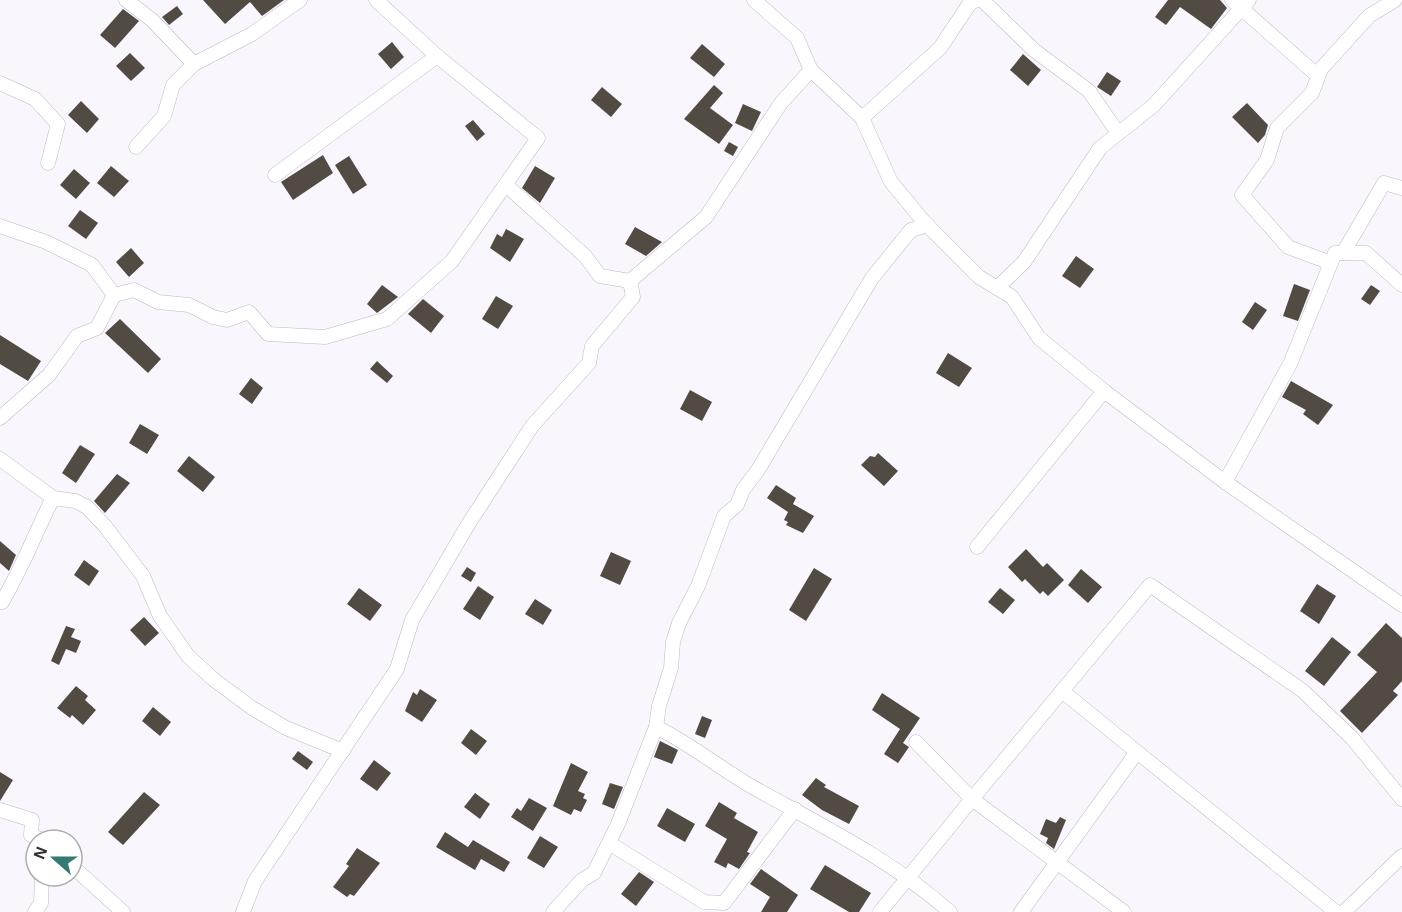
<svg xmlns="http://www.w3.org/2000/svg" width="1402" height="912" font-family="Helvetica,sans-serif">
	<rect width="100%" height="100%" fill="#f9f6fe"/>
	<!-- building -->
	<g fill="#524b44">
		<path d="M203,0H284L262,16L250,2L225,24Z"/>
		<path d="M1168,0H1220L1227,8L1211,29L1180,7L1166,25L1155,17Z"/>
		<path d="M177,6L183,14L169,25L162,17Z"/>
		<path d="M123,9L139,21L115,48L100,35Z"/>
		<path d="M392,42L404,57L391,69L378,54Z"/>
		<path d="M702,44L725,64L714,77L690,58Z"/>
		<path d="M130,53L145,68L131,81L116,66Z"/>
		<path d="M1023,54L1041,70L1028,86L1010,70Z"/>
		<path d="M1107,72L1121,81L1111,96L1097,87Z"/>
		<path d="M714,85L723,93L710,108L733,125L719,144L684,119Z"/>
		<path d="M602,87L622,104L611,117L591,100Z"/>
		<path d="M81,101L99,119L87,133L68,115Z"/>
		<path d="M1247,103L1268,125L1265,135L1258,143L1232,117Z"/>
		<path d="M743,104L761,112L752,131L735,123Z"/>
		<path d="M473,120L485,134L477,141L465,126Z"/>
		<path d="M729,142L738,147L733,156L724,151Z"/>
		<path d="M323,155L333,173L293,200L281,182Z"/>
		<path d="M349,156L367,185L353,194L335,165Z"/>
		<path d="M111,166L129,181L114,197L97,183Z"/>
		<path d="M535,166L555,178L540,203L522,188Z"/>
		<path d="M74,169L90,183L76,199L60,185Z"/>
		<path d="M80,210L98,223L86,239L68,226Z"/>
		<path d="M635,227L662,242L646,256L625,244Z"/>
		<path d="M506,229L524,239L510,262L490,248L497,234L502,237Z"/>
		<path d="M131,248L144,263L129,277L116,262Z"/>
		<path d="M1076,256L1094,269L1080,288L1062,276Z"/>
		<path d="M1294,284L1310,290L1298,321L1283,316Z"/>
		<path d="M382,285L398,297L377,313L367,304Z"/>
		<path d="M1371,285L1380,291L1370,305L1361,299Z"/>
		<path d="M496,296L513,306L498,329L482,319Z"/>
		<path d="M423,299L444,316L431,333L408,314Z"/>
		<path d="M1255,302L1267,310L1253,330L1242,322Z"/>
		<path d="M120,319L161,359L148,373L105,333Z"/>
		<path d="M0,335L41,361L28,381L0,364Z"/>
		<path d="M948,353L972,368L959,387L936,373Z"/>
		<path d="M377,361L393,376L387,383L370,369Z"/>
		<path d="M251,378L263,388L252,404L239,394Z"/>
		<path d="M1291,381L1333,405L1318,425L1303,414L1306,410L1282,397Z"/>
		<path d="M690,390L712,402L702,421L680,409Z"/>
		<path d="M140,424L159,435L147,454L129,443Z"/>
		<path d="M80,445L95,454L76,483L62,473Z"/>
		<path d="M878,453L898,471L884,486L861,465L870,456L875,457Z"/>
		<path d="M189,456L215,477L203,492L177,471Z"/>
		<path d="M117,474L130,483L105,513L94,501Z"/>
		<path d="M776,485L796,498L793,504L814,516L803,533L786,525L788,522L784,520L788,512L767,498Z"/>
		<path d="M0,541L16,555L9,571L0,563Z"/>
		<path d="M1026,549L1043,567L1047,563L1064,580L1048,596L1043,591L1040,594L1025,579L1022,582L1008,567Z"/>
		<path d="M611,552L631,561L620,585L600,576Z"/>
		<path d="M84,560L99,571L89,586L74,575Z"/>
		<path d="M467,567L476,573L471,582L461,576Z"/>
		<path d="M814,568L832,579L806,621L789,610Z"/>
		<path d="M1081,569L1102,587L1088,603L1068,585Z"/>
		<path d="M1317,584L1336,596L1319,624L1300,611Z"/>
		<path d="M478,586L494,597L480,620L463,609Z"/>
		<path d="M359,588L382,605L370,621L347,604Z"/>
		<path d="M1000,588L1015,600L1003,614L988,602Z"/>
		<path d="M535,599L552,610L543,625L525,614Z"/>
		<path d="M144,617L159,633L145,646L130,630Z"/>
		<path d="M1386,623L1402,638V681L1393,691L1398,695L1362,733L1340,711L1377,672L1357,655Z"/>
		<path d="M66,626L75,629L71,637L81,641L76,653L66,649L59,665L51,661Z"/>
		<path d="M1332,637L1351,652L1324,686L1305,671Z"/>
		<path d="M76,686L88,696L85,700L96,710L83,725L72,715L70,718L57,708Z"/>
		<path d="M420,689L437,700L422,722L405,711L413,692L417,695Z"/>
		<path d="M882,693L920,718L903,743L909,747L898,763L884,754L900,729L872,710Z"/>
		<path d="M153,707L171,722L160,736L142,721Z"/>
		<path d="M702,716L712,720L705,738L695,734Z"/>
		<path d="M471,729L487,741L476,755L461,743Z"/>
		<path d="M660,741L678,750L672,764L654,757Z"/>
		<path d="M298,751L313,762L307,770L292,759Z"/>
		<path d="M374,760L391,773L377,791L360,779Z"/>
		<path d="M571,763L588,772L578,791L585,794L583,798L587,800L581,812L574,809L571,815L553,806Z"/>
		<path d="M0,772L13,780L0,801Z"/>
		<path d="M816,778L826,785L824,787L859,806L849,824L822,810L802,795Z"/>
		<path d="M610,783L623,787L614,809L602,804Z"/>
		<path d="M144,792L160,805L123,845L108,832Z"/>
		<path d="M475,793L490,804L480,819L464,807Z"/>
		<path d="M529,798L547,808L533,831L511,817L517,808L521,811Z"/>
		<path d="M719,802L737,813L734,818L758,832L747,852L750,853L739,869L728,863L726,868L714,862L727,839L705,826Z"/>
		<path d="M667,808L695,824L685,842L657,826Z"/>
		<path d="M1060,817L1066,820L1054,849L1046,843L1048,838L1040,834L1046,819L1056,823Z"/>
		<path d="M445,832L468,847L473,840L510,862L504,872L481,859L475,870L436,847Z"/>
		<path d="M540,836L558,847L544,868L527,858Z"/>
		<path d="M357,848L380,863L354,896L350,894L347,897L333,887L349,866L346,864Z"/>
		<path d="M825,865L871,893L859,912H849L810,889Z"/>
		<path d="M761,869L798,895L787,912H761L770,897L750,884Z"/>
		<path d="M639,872L654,882L636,906L621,894Z"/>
	</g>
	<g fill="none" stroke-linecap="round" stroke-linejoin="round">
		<!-- street casing -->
		<g stroke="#bdb8c2" stroke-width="15">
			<g id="street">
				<path d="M126,0L152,20L194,64"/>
				<path d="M754,0L797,38L811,70L862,118L891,182L925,223L979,277L1012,297L1039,338L1104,391L1225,482L1402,605"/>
				<path d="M982,0L1035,51L1089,91L1118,133"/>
				<path d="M1232,0L1318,76"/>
				<path d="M0,83L35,99L58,124L48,163"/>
				<path d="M862,118L940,48L970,3L977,0"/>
				<path d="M136,147L164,116L173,85L194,64L252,34L300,0"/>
				<path d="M275,175L437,56"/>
				<path d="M506,185L585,256L600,276L630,281"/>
				<path d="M0,226L46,242L92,265L114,295L97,328L77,336L49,375L0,418"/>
				<path d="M1343,253L1384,183L1402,188"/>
				<path d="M1331,263L1288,247L1242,195L1267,160L1277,128L1312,93L1321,69L1369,16L1395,0"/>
				<path d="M997,288L1024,262L1100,148L1154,105L1249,0"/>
				<path d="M114,295L134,290L158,302L189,305L213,317L227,320L249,312L268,334L325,337L387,319L452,261L538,138L437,56L376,0"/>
				<path d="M0,459L53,498C35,533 22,569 2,602"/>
				<path d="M1225,482L1290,364L1335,253H1366L1402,285"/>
				<path d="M53,498L75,501L87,507L105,526L143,576L160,616L188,656L213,679L252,708L286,728L343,751"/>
				<path d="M977,547L1104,391"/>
				<path d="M656,727C689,743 717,766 749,785C818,824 891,859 950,912"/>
				<path d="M916,742L972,799L1062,691"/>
				<path d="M1137,752L1336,912"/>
				<path d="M0,810L32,820L31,835L42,840"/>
				<path d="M609,843L704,902L724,903L795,809"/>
				<path d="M72,866L123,912"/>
				<path d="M35,912L41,903L42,876"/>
				<path d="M243,912L255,881L397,669L412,620L469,523L532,426L589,363L592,346L633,297L630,281L706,217L781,103L811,70"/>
				<path d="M553,912L582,880L594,873L618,824L656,727L659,706L671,668L673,642L679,623L698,586L724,516L737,505L743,490L758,470L872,278L911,230L928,225"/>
				<path d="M880,912L972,799L1124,912"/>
				<path d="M1021,912L1137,752L1062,691L1150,585L1303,691L1352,738L1402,799"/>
				<path d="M1344,912L1402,856"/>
			</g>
		</g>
		<!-- street -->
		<use href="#street" stroke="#fff" stroke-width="14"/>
	</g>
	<!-- north arrow -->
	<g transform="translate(54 858) rotate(291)"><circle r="28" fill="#ffffff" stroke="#acabad" stroke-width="1.5"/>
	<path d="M0-4.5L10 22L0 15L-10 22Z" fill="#337a74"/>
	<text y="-9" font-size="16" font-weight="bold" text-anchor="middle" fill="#302e32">N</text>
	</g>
</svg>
